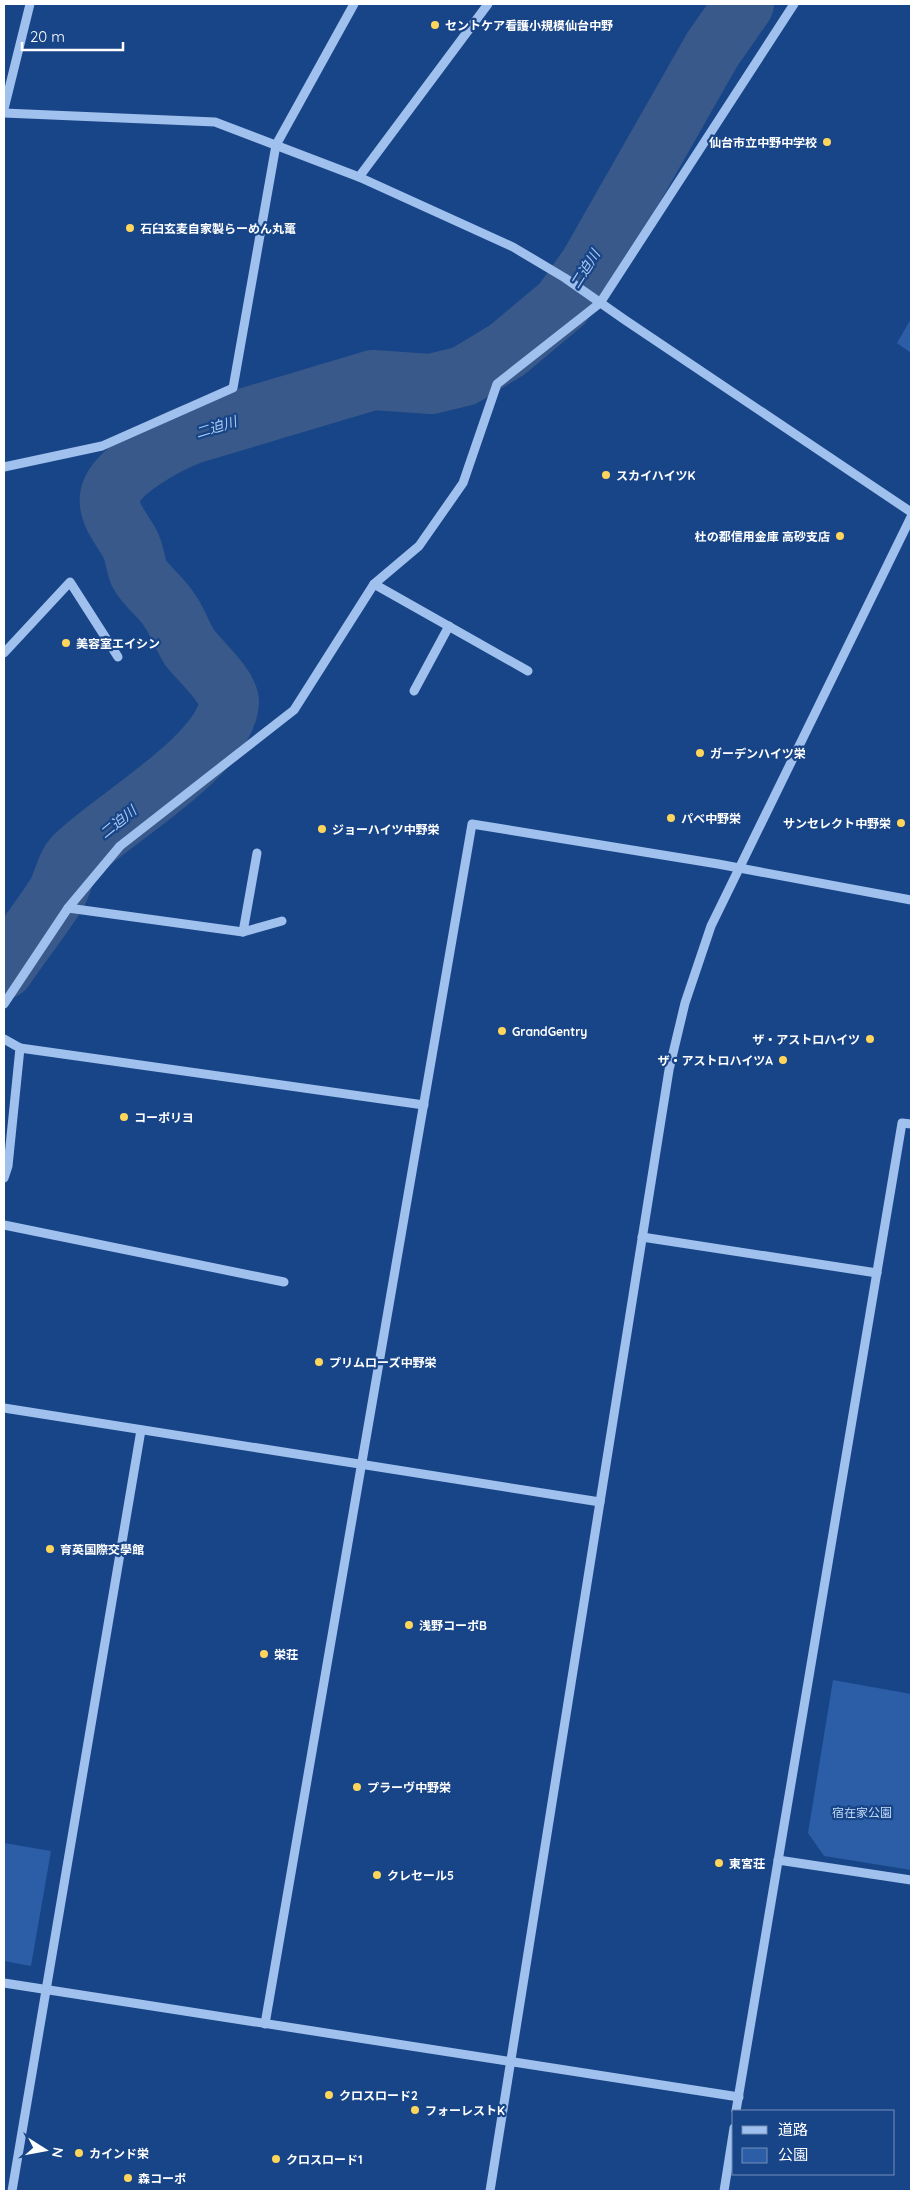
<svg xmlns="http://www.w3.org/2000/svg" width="915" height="2195" font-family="Quicksand,'Noto Sans JP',sans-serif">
	<rect width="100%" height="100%" fill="#184587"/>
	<!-- green -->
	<g fill="#2b5ea6">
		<path d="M911,319V353L897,343Z"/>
		<path d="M833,1680L911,1694V1870L824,1856L808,1833Z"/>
		<path d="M4,1843L51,1851L31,1966L4,1961Z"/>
	</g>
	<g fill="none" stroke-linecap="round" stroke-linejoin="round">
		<!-- river -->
		<path stroke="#38598a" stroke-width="60" d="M4,969C21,944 40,920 56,895C63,884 65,867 74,857C110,820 226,756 229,702C229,687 199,660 190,648C182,636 178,622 170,611C162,597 146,587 139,573C135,564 135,553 130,544C123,530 107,514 110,496C114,471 170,442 192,434L373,380L431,384L464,376L507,350L562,304L589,266L712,50L744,4"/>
		<!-- minor -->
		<g stroke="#a0c0ed" stroke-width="9">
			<path d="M4,109L30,4"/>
			<path d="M4,113L215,122L359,177L513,247L565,278L625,320L911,512"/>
			<path d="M359,177L488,4"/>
			<path d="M4,467L102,446L233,388L276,145L354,4"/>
			<path d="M374,584L528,671"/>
			<path d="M4,653L70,582L118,657"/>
			<path d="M414,691L449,626"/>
			<path d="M68,908L243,932L282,921"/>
			<path d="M243,932L257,853"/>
			<path d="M4,1004L68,908L120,846L294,710L374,584L419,546L463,483L497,384L600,303L794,4"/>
			<path d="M4,1039L20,1048L8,1166L4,1178"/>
			<path d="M20,1048L424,1105"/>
			<path d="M4,1225L284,1282"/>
			<path d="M642,1237L877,1273"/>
			<path d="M4,1408L600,1502"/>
			<path d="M778,1860L911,1880"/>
			<path d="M4,1983L739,2097"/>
			<path d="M265,2024L472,824L718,864L911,900"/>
			<path d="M736,2111L902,1123L911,1124"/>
			<path d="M12,2191L141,1430"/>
			<path d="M490,2191L669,1070L685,1003L711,926L911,517"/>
			<path d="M724,2191L734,2128"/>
		</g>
	</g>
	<!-- markers -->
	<g fill="#ffd55c" stroke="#184587" stroke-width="2">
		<circle cx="435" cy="25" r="5"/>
		<circle cx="827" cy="142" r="5"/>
		<circle cx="130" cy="228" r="5"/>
		<circle cx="606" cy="475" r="5"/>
		<circle cx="840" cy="536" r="5"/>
		<circle cx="66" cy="643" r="5"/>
		<circle cx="700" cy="753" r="5"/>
		<circle cx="671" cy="818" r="5"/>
		<circle cx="901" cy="823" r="5"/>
		<circle cx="322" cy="829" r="5"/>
		<circle cx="502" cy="1031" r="5"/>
		<circle cx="870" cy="1039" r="5"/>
		<circle cx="783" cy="1060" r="5"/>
		<circle cx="124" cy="1117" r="5"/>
		<circle cx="319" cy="1362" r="5"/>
		<circle cx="50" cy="1549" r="5"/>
		<circle cx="409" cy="1625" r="5"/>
		<circle cx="264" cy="1654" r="5"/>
		<circle cx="357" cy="1787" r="5"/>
		<circle cx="719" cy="1863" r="5"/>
		<circle cx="377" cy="1875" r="5"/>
		<circle cx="329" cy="2095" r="5"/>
		<circle cx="415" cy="2110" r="5"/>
		<circle cx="79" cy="2153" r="5"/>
		<circle cx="276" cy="2159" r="5"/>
		<circle cx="128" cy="2178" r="5"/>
	</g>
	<g text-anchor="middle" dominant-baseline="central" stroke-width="4.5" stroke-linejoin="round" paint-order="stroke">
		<!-- poi labels -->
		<g font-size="12" font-weight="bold" fill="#fff" stroke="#184587" text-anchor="start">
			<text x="445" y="25">セントケア看護小規模仙台中野</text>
			<text x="817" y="142" text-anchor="end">仙台市立中野中学校</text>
			<text x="140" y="228">石臼玄麦自家製らーめん丸竃</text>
			<text x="616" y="475">スカイハイツK</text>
			<text x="830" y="536" text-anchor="end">杜の都信用金庫 高砂支店</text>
			<text x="76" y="643">美容室エイシン</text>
			<text x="710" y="753">ガーデンハイツ栄</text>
			<text x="681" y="818">パベ中野栄</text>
			<text x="891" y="823" text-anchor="end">サンセレクト中野栄</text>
			<text x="332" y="829">ジョーハイツ中野栄</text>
			<text x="512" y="1031">GrandGentry</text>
			<text x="860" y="1039" text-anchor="end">ザ・アストロハイツ</text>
			<text x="773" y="1060" text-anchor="end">ザ・アストロハイツA</text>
			<text x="134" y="1117">コーポリヨ</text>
			<text x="329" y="1362">プリムローズ中野栄</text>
			<text x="60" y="1549">育英国際交學館</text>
			<text x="419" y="1625">浅野コーポB</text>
			<text x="274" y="1654">栄荘</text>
			<text x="367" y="1787">プラーヴ中野栄</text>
			<text x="729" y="1863">東宮荘</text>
			<text x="387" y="1875">クレセール5</text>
			<text x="339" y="2095">クロスロード2</text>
			<text x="425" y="2110">フォーレストK</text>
			<text x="89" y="2153">カインド栄</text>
			<text x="286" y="2159">クロスロード1</text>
			<text x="138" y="2178">森コーポ</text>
		</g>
		<!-- park labels -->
		<g font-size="12" fill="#c5dbf9" stroke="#184587">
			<text x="862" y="1812">宿在家公園</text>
		</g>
		<!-- water labels -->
		<g font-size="14" font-style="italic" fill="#abcaf4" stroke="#184587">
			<text transform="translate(585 269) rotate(-58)">二迫川</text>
			<text transform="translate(216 427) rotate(-17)">二迫川</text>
			<text transform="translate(118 822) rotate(-39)">二迫川</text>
		</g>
	</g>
	<!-- border -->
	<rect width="915" height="2195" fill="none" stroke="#ffffff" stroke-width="10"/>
	<!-- legend -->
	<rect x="732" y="2110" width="162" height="65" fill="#184587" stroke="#748fb7"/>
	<rect x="742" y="2126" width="25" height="8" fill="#a0c0ed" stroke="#748fb7"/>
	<text x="778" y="2135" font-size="15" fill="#ffffff">道路</text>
	<rect x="742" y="2148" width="25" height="15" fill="#2b5ea6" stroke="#748fb7"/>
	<text x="778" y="2160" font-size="15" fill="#ffffff">公園</text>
	<!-- north arrow -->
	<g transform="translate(45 2150) rotate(101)" stroke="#184587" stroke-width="4" paint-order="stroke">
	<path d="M0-4L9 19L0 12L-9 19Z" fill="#ffffff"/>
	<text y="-8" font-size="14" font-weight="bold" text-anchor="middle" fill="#ffffff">N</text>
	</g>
	<!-- scale -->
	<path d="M22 42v8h101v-8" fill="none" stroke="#ffffff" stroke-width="2.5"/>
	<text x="30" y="42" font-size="15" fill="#ffffff" stroke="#184587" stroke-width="4" paint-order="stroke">20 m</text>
</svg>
